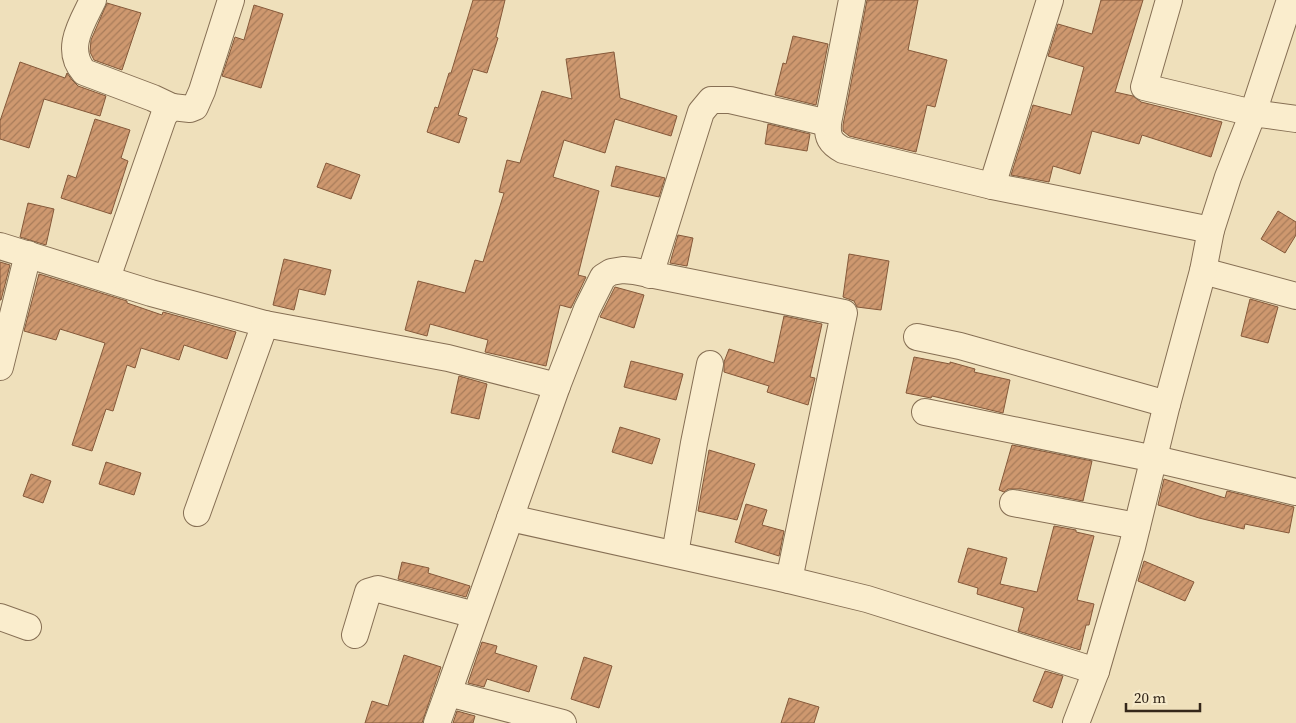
<svg xmlns="http://www.w3.org/2000/svg" width="1296" height="723" font-family="'Source Serif 4',serif">
	<defs>
		<pattern id="building-hatch" width="6" height="6" patternUnits="userSpaceOnUse" patternTransform="scale(1.25)"><rect width="6" height="6" fill="#ce986f"/><path d="M-1 1l2-2M0 6l6-6M5 7l2-2" fill="none" stroke="#a87c5a"/></pattern>
	</defs>
	<rect width="100%" height="100%" fill="#efe0bb"/>
	<!-- building -->
	<g fill="url(#building-hatch)" stroke="#85593a">
		<path d="M473,0H505L496,37L498,38L487,73L473,69L458,115L467,118L459,143L427,132L435,107L438,108L449,73H451Z"/>
		<path d="M867,0H918L908,50L947,60L935,107L927,105L916,152L849,136L843,131V125Z"/>
		<path d="M1101,0H1143L1115,92L1133,96L1141,102L1222,122L1211,157L1142,135L1139,144L1092,131L1080,174L1053,166L1049,182L1011,175L1033,105L1071,115L1084,67L1048,56L1058,24L1092,34Z"/>
		<path d="M107,3L141,13L122,70L94,60L90,52L91,40Z"/>
		<path d="M254,5L283,14L261,88L222,76L235,37L244,40Z"/>
		<path d="M793,36L828,44L816,105L775,95L783,63L786,64Z"/>
		<path d="M614,52L620,98L677,116L671,136L615,119L605,153L564,140L553,177L599,191L578,275L586,277L571,308L560,305L546,366L485,352L488,340L430,324L427,336L405,330L418,281L465,293L475,260L483,262L504,193L499,192L507,160L520,163L542,91L572,99L566,59Z"/>
		<path d="M20,62L65,78L67,73L72,80L78,86L106,96L100,116L44,99L29,148L0,139V121Z"/>
		<path d="M95,119L130,130L121,158L128,161L111,214L61,198L68,175L76,178Z"/>
		<path d="M768,124L810,134L807,151L765,144Z"/>
		<path d="M326,163L360,175L351,199L317,187Z"/>
		<path d="M616,166L665,178L659,197L611,186Z"/>
		<path d="M28,203L54,209L46,245L20,237Z"/>
		<path d="M1278,211L1296,222V235L1285,253L1261,239Z"/>
		<path d="M678,235L693,238L687,266L670,263Z"/>
		<path d="M849,254L889,261L881,310L857,307L854,301L843,297Z"/>
		<path d="M284,259L331,270L325,295L299,289L294,310L273,305Z"/>
		<path d="M0,262L10,265L1,300H0Z"/>
		<path d="M39,274L127,301V303L162,315L163,312L236,332L227,359L184,345L179,360L141,348L135,368L127,365L113,411L106,409L92,451L72,445L105,343L60,329L56,340L24,331Z"/>
		<path d="M615,287L644,295L634,328L600,317Z"/>
		<path d="M1250,299L1278,307L1268,343L1241,336Z"/>
		<path d="M784,316L822,324L810,377L815,378L808,405L767,392L769,386L724,372V362L729,349L774,363Z"/>
		<path d="M914,357L950,364V362L975,369L974,372L1010,380L1003,413L932,396L931,398L906,393Z"/>
		<path d="M631,361L683,374L676,400L624,387Z"/>
		<path d="M459,376L487,384L479,419L451,413Z"/>
		<path d="M620,427L660,439L652,464L612,452Z"/>
		<path d="M1012,445L1092,461L1083,501L1022,489H1008L1004,492L999,490Z"/>
		<path d="M709,450L755,464L737,520L698,511Z"/>
		<path d="M106,462L141,473L134,495L99,484Z"/>
		<path d="M31,474L51,481L43,503L23,496Z"/>
		<path d="M1164,479L1225,498L1227,491L1294,507L1289,533L1245,524L1244,529L1199,518L1158,505Z"/>
		<path d="M746,504L767,510L762,525L784,531L779,556L735,542Z"/>
		<path d="M1054,526L1076,530V532L1094,536L1077,600L1094,604L1089,625H1086L1080,650L1018,631L1024,608L977,594L978,588L958,582L968,548L1007,558L1000,584L1037,592Z"/>
		<path d="M1144,561L1194,582L1185,601L1138,581Z"/>
		<path d="M402,562L429,568L428,573L470,586L466,597L398,579Z"/>
		<path d="M482,642L497,646L495,653L537,666L529,692L487,679L484,687L468,683Z"/>
		<path d="M404,655L441,667L422,723H365L372,701L388,706Z"/>
		<path d="M584,657L612,666L599,708L571,699Z"/>
		<path d="M1045,671L1063,676L1052,708L1033,701Z"/>
		<path d="M789,698L819,707L814,723H781Z"/>
		<path d="M457,711L475,716L473,723H453Z"/>
	</g>
	<g fill="none" stroke-linecap="round" stroke-linejoin="round">
		<!-- street casing -->
		<g stroke="#866f54" stroke-width="28">
			<g id="street">
				<path d="M93,0C82,23 64,49 84,72L153,98L172,107"/>
				<path d="M852,0L828,123C827,137 830,143 843,150L992,186L1211,230"/>
				<path d="M1169,0L1144,87L1253,113L1290,0"/>
				<path d="M992,186L1050,0"/>
				<path d="M0,246L151,293L265,324L448,358L557,386L448,693L563,723"/>
				<path d="M1203,271L1296,296"/>
				<path d="M650,275L701,112L711,100H730L828,123"/>
				<path d="M107,278L164,115L172,107L190,109L195,107L202,91L231,0"/>
				<path d="M917,337L960,346L1167,404"/>
				<path d="M0,367L28,254"/>
				<path d="M557,386L587,309L603,277L611,272L623,270L634,271L844,313L789,580"/>
				<path d="M925,412L1155,459L1296,492"/>
				<path d="M1013,503L1137,526"/>
				<path d="M197,513L265,324"/>
				<path d="M510,518L789,580L867,599L1096,671"/>
				<path d="M675,554L694,443L710,364"/>
				<path d="M0,617L28,627"/>
				<path d="M355,635L368,592L378,589L475,615"/>
				<path d="M437,723L448,693"/>
				<path d="M1076,723L1096,671L1132,547L1167,404L1203,271L1211,230L1228,177L1253,113L1296,119"/>
			</g>
		</g>
		<!-- street -->
		<use href="#street" stroke="#faedcd" stroke-width="26"/>
	</g>
	<!-- scale -->
	<path d="M1126 703v8h74v-8" fill="none" stroke="#34271a" stroke-width="2.5"/>
	<text x="1134" y="703" font-size="15" fill="#34271a" stroke="#f6eaca" stroke-width="4" paint-order="stroke">20 m</text>
</svg>
